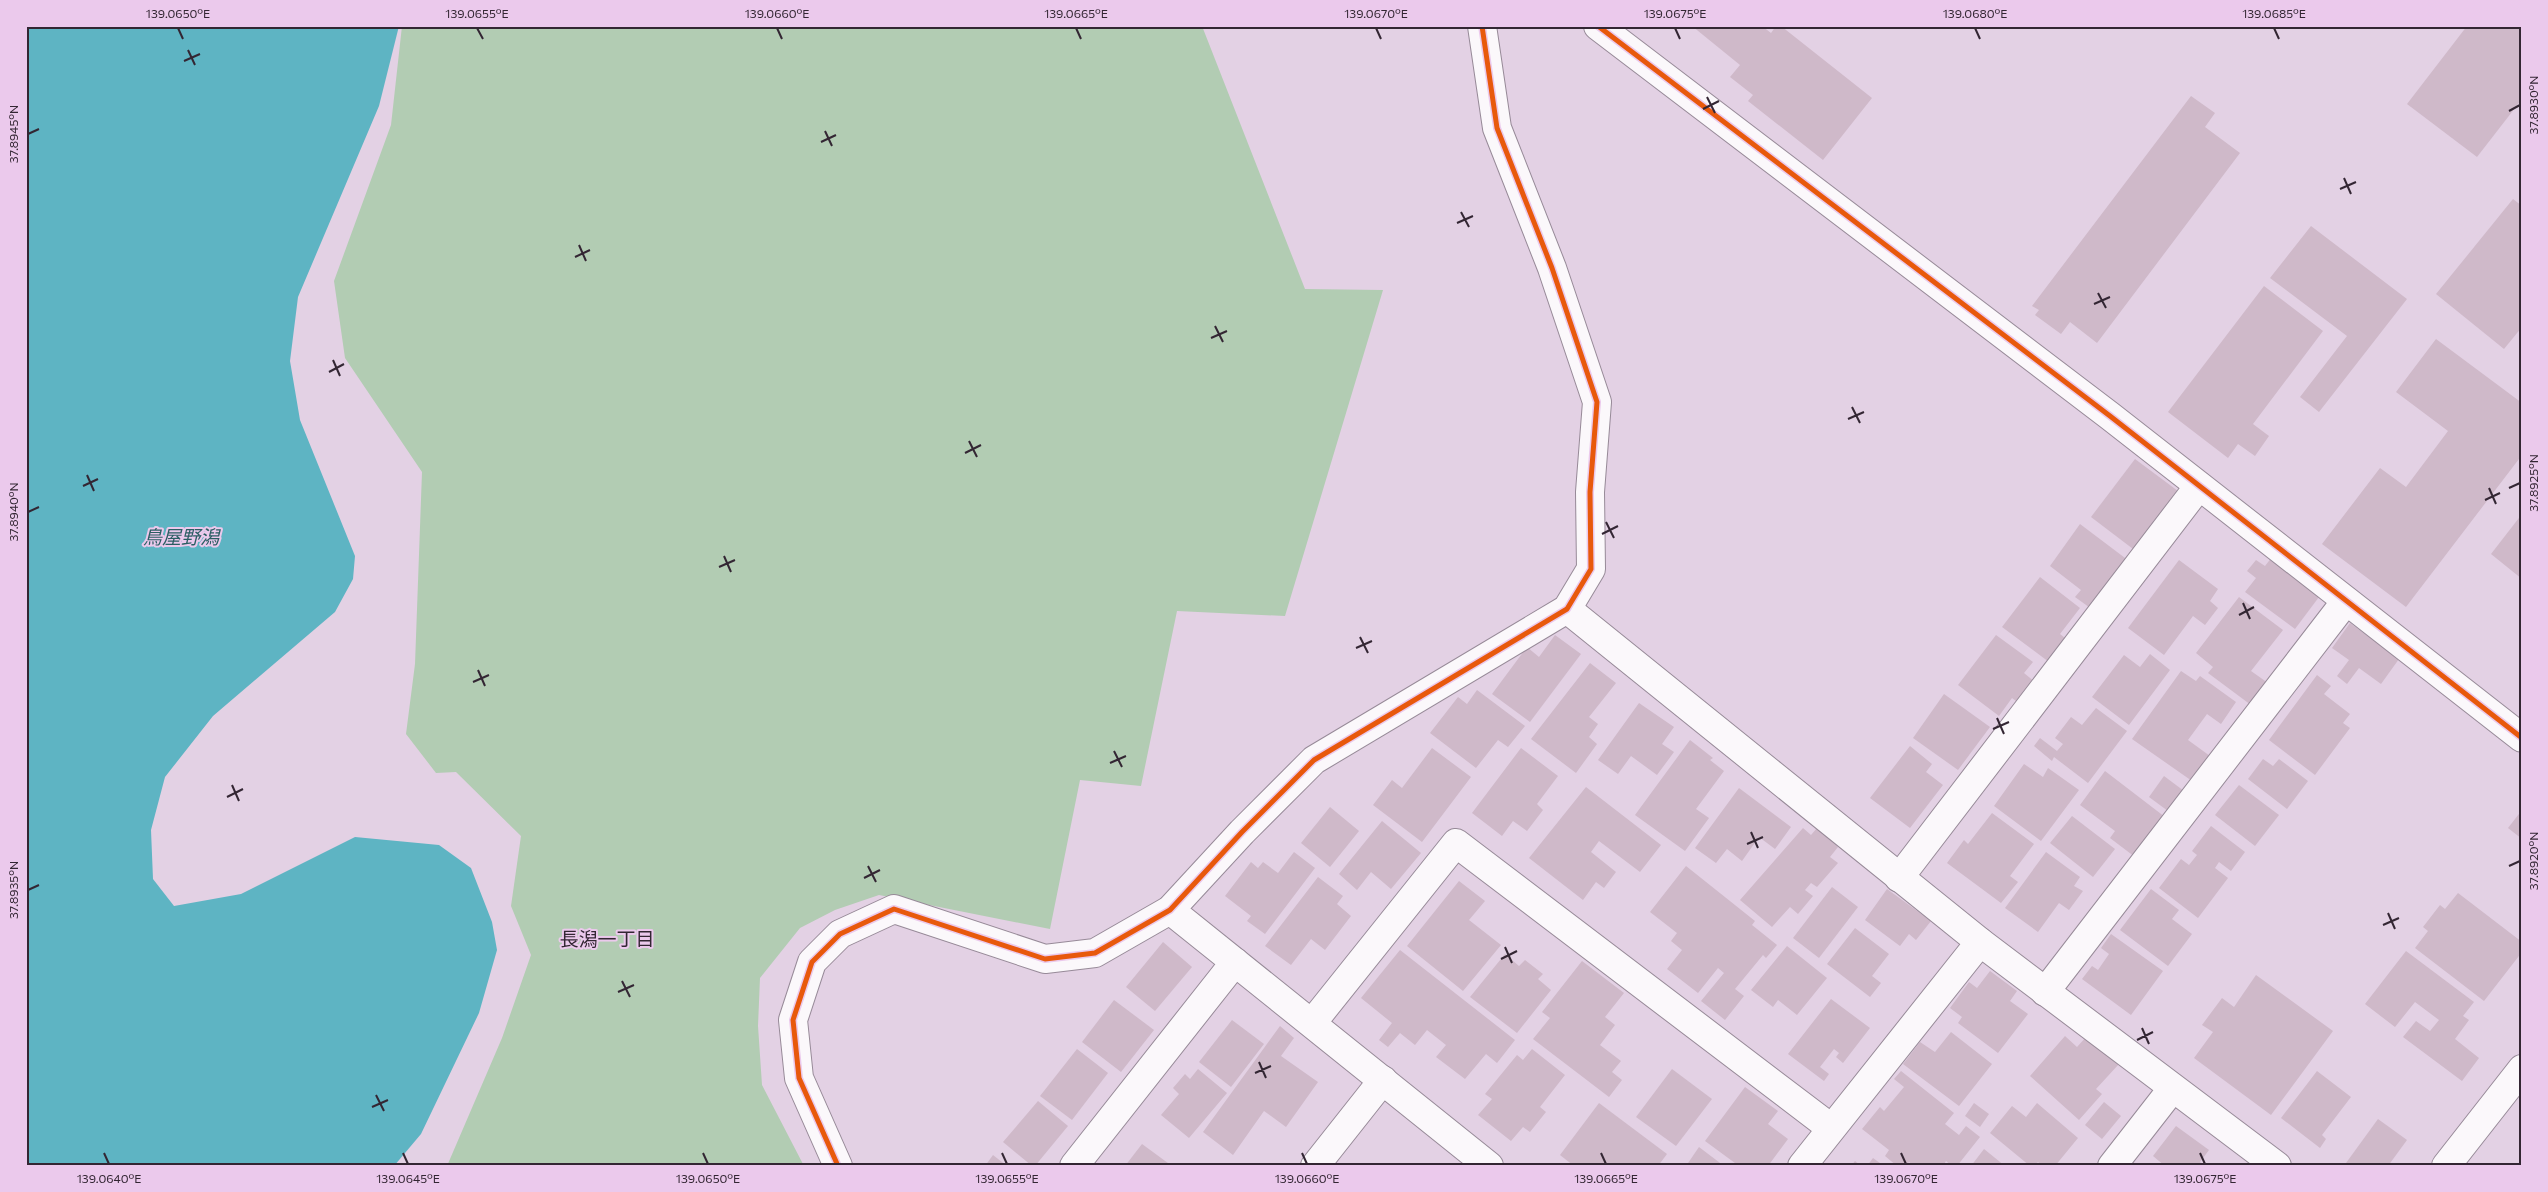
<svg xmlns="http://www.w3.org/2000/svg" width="2548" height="1192" font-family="Commissioner,'Noto Sans JP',sans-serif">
	<rect width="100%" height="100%" fill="#e3d1e4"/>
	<!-- green -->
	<path fill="#b2ccb3" d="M402,26H1202L1305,289L1383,290L1285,616L1177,611L1141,786L1080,780L1050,929L879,895L835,910L800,928L760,978L758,1026L762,1085L804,1166H447L502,1038L531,955L511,906L521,836L456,772L436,773L406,734L415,664L422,472L345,358L334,281L391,125Z"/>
	<!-- water -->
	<path fill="#5eb4c3" d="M26,26H399L379,106L298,297L290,361L300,420L355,556L353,579L335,612L213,716L165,777L151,830L153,879L174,906L241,894L355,837L439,845L471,868L492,922L497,950L479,1013L421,1134L394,1166H26Z"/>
	<!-- building -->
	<g fill="#cfb9c9">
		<path d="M1692,26H1762L1771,33L1776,26H1781L1872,98L1823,160L1748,101L1753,95L1730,77L1740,65Z"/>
		<path d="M2467,26H2522V99L2477,157L2407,104Z"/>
		<path d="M2191,96L2215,113L2205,127L2240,153L2097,343L2070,322L2061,334L2035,315L2039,310L2032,306Z"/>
		<path d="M2513,199L2522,206V327L2504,349L2436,294Z"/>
		<path d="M2311,226L2407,299L2319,412L2300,397L2347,336L2270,278Z"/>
		<path d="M2264,286L2323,331L2253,424L2269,436L2255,456L2238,444L2228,458L2168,412Z"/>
		<path d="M2436,339L2522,403V455L2406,607L2322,544L2380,468L2406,487L2448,431L2396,392Z"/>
		<path d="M2135,459L2182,494L2137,552L2091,517Z"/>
		<path d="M2522,514V579L2491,554Z"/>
		<path d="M2080,524L2129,561L2093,610L2075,597L2081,590L2050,566Z"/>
		<path d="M2272,557L2322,593L2295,629L2245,592L2256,578L2247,571L2256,560L2265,566Z"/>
		<path d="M2179,560L2218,589L2210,601L2218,608L2205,625L2193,616L2164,655L2128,628Z"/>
		<path d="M2040,577L2080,608L2060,634L2070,642L2053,665L2002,627Z"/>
		<path d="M2239,597L2283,630L2251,671L2268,683L2251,705L2208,673L2213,667L2196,653Z"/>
		<path d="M2350,623L2399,659L2381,684L2359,668L2347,684L2337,676L2349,660L2332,648Z"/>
		<path d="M1555,635L1581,654L1530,722L1492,694L1527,647L1539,657Z"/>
		<path d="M1996,635L2033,662L2024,673L2036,683L2020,704L2012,698L1999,716L1958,685Z"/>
		<path d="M2150,654L2170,670L2129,725L2092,697L2124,655L2140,667Z"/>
		<path d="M1590,663L1616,683L1589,717L1598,724L1589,737L1597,744L1576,773L1531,739Z"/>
		<path d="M2181,671L2196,681L2200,676L2236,702L2221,724L2207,714L2188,740L2210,756L2192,781L2132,739Z"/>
		<path d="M2317,675L2331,686L2324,694L2350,714L2343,723L2350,728L2315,775L2269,740Z"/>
		<path d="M1477,690L1525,726L1508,747L1498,740L1476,768L1430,733L1458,697L1467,704Z"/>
		<path d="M1944,694L1990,727L1958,770L1913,738Z"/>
		<path d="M1639,703L1674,727L1662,744L1674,752L1657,775L1631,756L1618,774L1598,760Z"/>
		<path d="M2096,708L2127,731L2088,783L2054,757L2052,761L2034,746L2040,738L2057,751L2063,744L2055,738L2071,717L2082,725Z"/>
		<path d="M1690,740L1713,758L1710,760L1724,771L1696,809L1709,818L1685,851L1635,815Z"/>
		<path d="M1910,746L1932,764L1926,772L1943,785L1910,828L1870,798Z"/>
		<path d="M1432,748L1471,777L1422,842L1373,805L1392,780L1402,788Z"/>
		<path d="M1521,748L1558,776L1537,804L1543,810L1527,831L1513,821L1502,836L1472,813Z"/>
		<path d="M2263,759L2273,766L2279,759L2308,781L2287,809L2248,779Z"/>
		<path d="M2024,764L2043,777L2048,768L2079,790L2041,841L1994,806Z"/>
		<path d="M2105,771L2165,817L2135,857L2110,838L2115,831L2080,805Z"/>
		<path d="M2164,776L2184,791L2168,811L2149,797Z"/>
		<path d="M2239,785L2279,815L2255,846L2215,815Z"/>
		<path d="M1586,787L1661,845L1640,872L1599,841L1591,852L1616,872L1604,888L1596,882L1583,900L1529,858Z"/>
		<path d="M1739,788L1791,827L1775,849L1759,837L1742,861L1727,849L1716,863L1695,848Z"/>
		<path d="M1330,807L1359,831L1330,867L1301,843Z"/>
		<path d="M2522,810V839L2508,828Z"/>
		<path d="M1992,813L2034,844L2010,876L2018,882L2001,903L1947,863L1964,840L1968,844Z"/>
		<path d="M2072,816L2115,849L2093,877L2050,843Z"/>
		<path d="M1382,821L1421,853L1391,889L1371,872L1357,890L1339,874Z"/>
		<path d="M2211,826L2245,852L2231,871L2219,862L2215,868L2228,878L2198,918L2159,888L2181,859L2189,865L2197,855L2192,851Z"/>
		<path d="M1803,828L1811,835L1817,828L1838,847L1830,857L1838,863L1817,887L1811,883L1805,890L1813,896L1798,914L1790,907L1772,927L1740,900Z"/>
		<path d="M1294,852L1315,868L1265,934L1247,921L1251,916L1225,896L1251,862L1258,868L1263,862L1278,873Z"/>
		<path d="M2046,852L2080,877L2074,886L2083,891L2069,910L2059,903L2038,932L2005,908Z"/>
		<path d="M1686,866L1755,921L1752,925L1777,945L1766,958L1763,955L1735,989L1744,996L1725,1020L1701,1001L1724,973L1718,968L1698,993L1667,969L1682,950L1671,941L1677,933L1650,912Z"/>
		<path d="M1318,877L1343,896L1337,904L1351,916L1325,950L1311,939L1291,965L1265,946Z"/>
		<path d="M1459,881L1485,901L1469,920L1501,945L1463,991L1407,946Z"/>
		<path d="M1832,887L1858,907L1819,958L1793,938Z"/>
		<path d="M1887,889L1931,921L1916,940L1909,934L1900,946L1865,920Z"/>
		<path d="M2151,889L2179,910L2172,919L2192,934L2168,966L2120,930Z"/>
		<path d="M2458,893L2522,942V952L2484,1001L2415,948L2428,931L2423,927L2440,905L2445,909Z"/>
		<path d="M1855,928L1889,954L1872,976L1881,983L1870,997L1827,964Z"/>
		<path d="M2111,934L2163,971L2131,1015L2082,979L2092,966L2098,970L2109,954L2101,948Z"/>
		<path d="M1163,942L1192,967L1155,1011L1126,987Z"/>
		<path d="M1787,946L1827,978L1797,1015L1778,1000L1773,1007L1751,990Z"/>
		<path d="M1400,950L1515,1040L1497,1063L1486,1054L1465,1079L1436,1057L1446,1045L1427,1030L1415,1045L1400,1033L1388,1047L1379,1040L1392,1023L1361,998Z"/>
		<path d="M2406,951L2474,1002L2463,1016L2469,1020L2455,1039L2479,1058L2462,1081L2403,1037L2416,1021L2430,1031L2439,1020L2415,1002L2395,1027L2365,1004Z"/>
		<path d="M1505,954L1519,966L1525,960L1543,974L1538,979L1551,990L1517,1033L1470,997Z"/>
		<path d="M1582,961L1624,993L1605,1017L1615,1025L1600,1045L1621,1061L1612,1072L1622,1080L1609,1097L1533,1039L1550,1018L1542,1012Z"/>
		<path d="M1990,971L2017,991L2010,1001L2028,1014L1998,1053L1958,1023L1962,1017L1950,1008L1969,982L1977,988Z"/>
		<path d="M2256,975L2333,1031L2271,1115L2194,1058L2213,1032L2202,1025L2222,998L2234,1007Z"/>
		<path d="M1831,999L1870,1028L1843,1063L1836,1057L1839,1053L1834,1049L1820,1067L1829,1074L1824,1081L1788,1054Z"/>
		<path d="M1114,1000L1154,1030L1121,1072L1082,1042Z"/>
		<path d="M1232,1020L1264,1044L1231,1087L1199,1062Z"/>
		<path d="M1280,1026L1294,1038L1281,1056L1318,1082L1286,1127L1264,1111L1233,1155L1203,1132Z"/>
		<path d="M1951,1032L1992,1064L1959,1106L1903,1064L1920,1042L1935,1052Z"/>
		<path d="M2065,1036L2077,1047L2087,1036L2119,1064L2096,1089L2102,1094L2079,1120L2030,1076Z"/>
		<path d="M1077,1049L1108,1073L1072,1120L1040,1096Z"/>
		<path d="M1532,1049L1565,1075L1540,1107L1546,1112L1530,1132L1523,1127L1511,1141L1478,1115L1492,1099L1485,1094L1517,1055L1523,1060Z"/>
		<path d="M1198,1069L1227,1093L1189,1138L1161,1115L1179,1094L1173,1088L1185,1074L1190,1079Z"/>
		<path d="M1672,1069L1712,1099L1676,1146L1636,1117Z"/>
		<path d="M1901,1071L1954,1113L1945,1124L1959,1135L1966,1126L1980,1137L1957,1166H1952L1946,1161L1943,1166H1914L1909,1162L1906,1166H1897L1885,1156L1889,1150L1862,1129L1880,1107L1884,1111L1904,1087L1894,1079Z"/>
		<path d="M2317,1071L2351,1097L2322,1135L2326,1139L2320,1148L2281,1118Z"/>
		<path d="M1745,1087L1778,1111L1768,1124L1788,1139L1768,1166H1739L1705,1141Z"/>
		<path d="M1038,1101L1068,1126L1035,1166H1032L1003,1142Z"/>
		<path d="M2104,1102L2121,1116L2102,1139L2085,1125Z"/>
		<path d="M1599,1103L1667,1154L1658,1166H1574L1560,1155Z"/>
		<path d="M1974,1103L1989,1114L1980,1127L1965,1116Z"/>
		<path d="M2037,1103L2078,1138L2055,1166H2042L2038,1162L2034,1166H2030L1990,1133L2012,1106L2026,1117Z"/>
		<path d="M2378,1119L2407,1140L2388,1166H2350L2346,1163Z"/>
		<path d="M2176,1126L2209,1150L2200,1162L2205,1166H2165L2153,1156Z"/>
		<path d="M1142,1144L1172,1166H1125Z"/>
		<path d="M1699,1147L1724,1166H1686Z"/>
		<path d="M1984,1149L2005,1166H1971Z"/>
		<path d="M993,1155L1007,1166H985Z"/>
		<path d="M1873,1158L1884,1166H1867Z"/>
		<path d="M1855,1161L1861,1166H1851Z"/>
	</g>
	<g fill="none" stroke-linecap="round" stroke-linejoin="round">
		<!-- street casing -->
		<g stroke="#978a98" stroke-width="30">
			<g id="street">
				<path d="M1598,26L2110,416L2522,738"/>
				<path d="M1567,609L1980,942L2277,1166"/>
				<path d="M1899,878L2199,486"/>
				<path d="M1170,910L1489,1166"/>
				<path d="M2045,992L2346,601"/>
				<path d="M1312,1023L1456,843L1831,1128"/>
				<path d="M838,1166L799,1078L793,1020L812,962L840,934L894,909L1045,959L1095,953L1170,910L1242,832L1314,760L1567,609L1591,569L1590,492L1597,402L1552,268L1497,128L1482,26"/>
				<path d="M1074,1166L1235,962"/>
				<path d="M1315,1166L1383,1080"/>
				<path d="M1802,1166L1980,942"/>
				<path d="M2112,1166L2172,1089"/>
				<path d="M2446,1166L2522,1069"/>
			</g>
		</g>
		<!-- street -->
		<use href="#street" stroke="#fbf8fb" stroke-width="28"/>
		<!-- cycleway casing -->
		<g stroke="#ebc9ec" stroke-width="8">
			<g id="cycleway">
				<path d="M1598,26L2110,416L2522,738"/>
				<path d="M838,1166L799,1078L793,1020L812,962L840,934L894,909L1045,959L1095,953L1170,910L1242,832L1314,760L1567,609L1591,569L1590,492L1597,402L1552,268L1497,128L1482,26"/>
			</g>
		</g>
		<!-- cycleway -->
		<use href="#cycleway" stroke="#e8590c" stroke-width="5"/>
	</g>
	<!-- ticks -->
	<path fill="none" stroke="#332633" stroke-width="2" d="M178,28L183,39M477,28L483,39M777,28L782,39M1076,28L1081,39M1376,28L1381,39M1675,28L1680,39M1975,28L1980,39M2274,28L2279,39M188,50L195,65M184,61L200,54M1707,97L1715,113M1703,109L1719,101M2509,111L2520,105M825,131L832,146M28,134L39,129M821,142L836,135M2344,178L2351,194M2340,189L2356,182M1461,212L1469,227M1457,223L1473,216M579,245L586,261M575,257L590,250M2098,293L2106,308M2094,304L2110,297M1215,326L1223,342M1211,338L1227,331M333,360L340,376M329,372L344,364M1852,407L1860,423M1848,419L1864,412M969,441L977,457M965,453L981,445M87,475L94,491M83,486L98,479M2489,488L2496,504M2509,488L2520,483M2485,500L2500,493M28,512L39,507M1606,522L1614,538M1602,534L1618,526M724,556L731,572M719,567L735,560M2243,603L2250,619M2239,615L2254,607M1360,637L1368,653M1356,648L1372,641M478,670L485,686M473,682L489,675M1997,718L2004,734M1993,729L2009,722M1114,751L1122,767M1110,763L1126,756M232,785L239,801M227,797L243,789M1751,832L1758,848M1747,844L1763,837M868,866L876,882M2509,866L2520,861M864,878L880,870M28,890L39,885M2388,913L2395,929M2383,925L2399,918M1505,947L1512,963M1501,959L1517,951M622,981L630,997M618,992L634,985M2142,1028L2149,1044M2137,1040L2153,1032M1259,1062L1266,1078M1255,1073L1271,1066M376,1095L384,1111M372,1107L388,1100M104,1153L109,1164M403,1153L408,1164M703,1153L708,1164M1002,1153L1007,1164M1302,1153L1307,1164M1601,1153L1606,1164M1901,1153L1906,1164M2200,1153L2205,1164"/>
	<g text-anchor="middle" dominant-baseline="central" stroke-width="4" stroke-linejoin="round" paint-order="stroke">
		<!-- water labels -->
		<g font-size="19" font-style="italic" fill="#2b5e63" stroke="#ebc9ec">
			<text x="181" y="536">鳥屋野潟</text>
		</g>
		<!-- neighbourhood labels -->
		<g font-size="19" fill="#332633" stroke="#ebc9ec">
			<text x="607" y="938">長潟一丁目</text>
		</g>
	</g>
	<!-- border -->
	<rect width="2548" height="1192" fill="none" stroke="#ebc9ec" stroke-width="55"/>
	<rect x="28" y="28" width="2492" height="1136" fill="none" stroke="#332633" stroke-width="2"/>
	<g font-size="12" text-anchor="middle" fill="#332633">
		<text x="178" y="18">139.0650°E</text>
		<text x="477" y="18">139.0655°E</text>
		<text x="777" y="18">139.0660°E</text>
		<text x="1076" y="18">139.0665°E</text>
		<text x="1376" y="18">139.0670°E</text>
		<text x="1675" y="18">139.0675°E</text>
		<text x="1975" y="18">139.0680°E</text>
		<text x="2274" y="18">139.0685°E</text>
		<text transform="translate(2534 105) rotate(-90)" y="4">37.8930°N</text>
		<text transform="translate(14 134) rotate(-90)" y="4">37.8945°N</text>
		<text transform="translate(2534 483) rotate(-90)" y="4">37.8925°N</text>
		<text transform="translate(14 512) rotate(-90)" y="4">37.8940°N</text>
		<text transform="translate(2534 861) rotate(-90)" y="4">37.8920°N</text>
		<text transform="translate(14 890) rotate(-90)" y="4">37.8935°N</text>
		<text x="109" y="1183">139.0640°E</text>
		<text x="408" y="1183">139.0645°E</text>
		<text x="708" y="1183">139.0650°E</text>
		<text x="1007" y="1183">139.0655°E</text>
		<text x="1307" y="1183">139.0660°E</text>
		<text x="1606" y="1183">139.0665°E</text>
		<text x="1906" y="1183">139.0670°E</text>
		<text x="2205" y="1183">139.0675°E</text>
	</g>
</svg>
